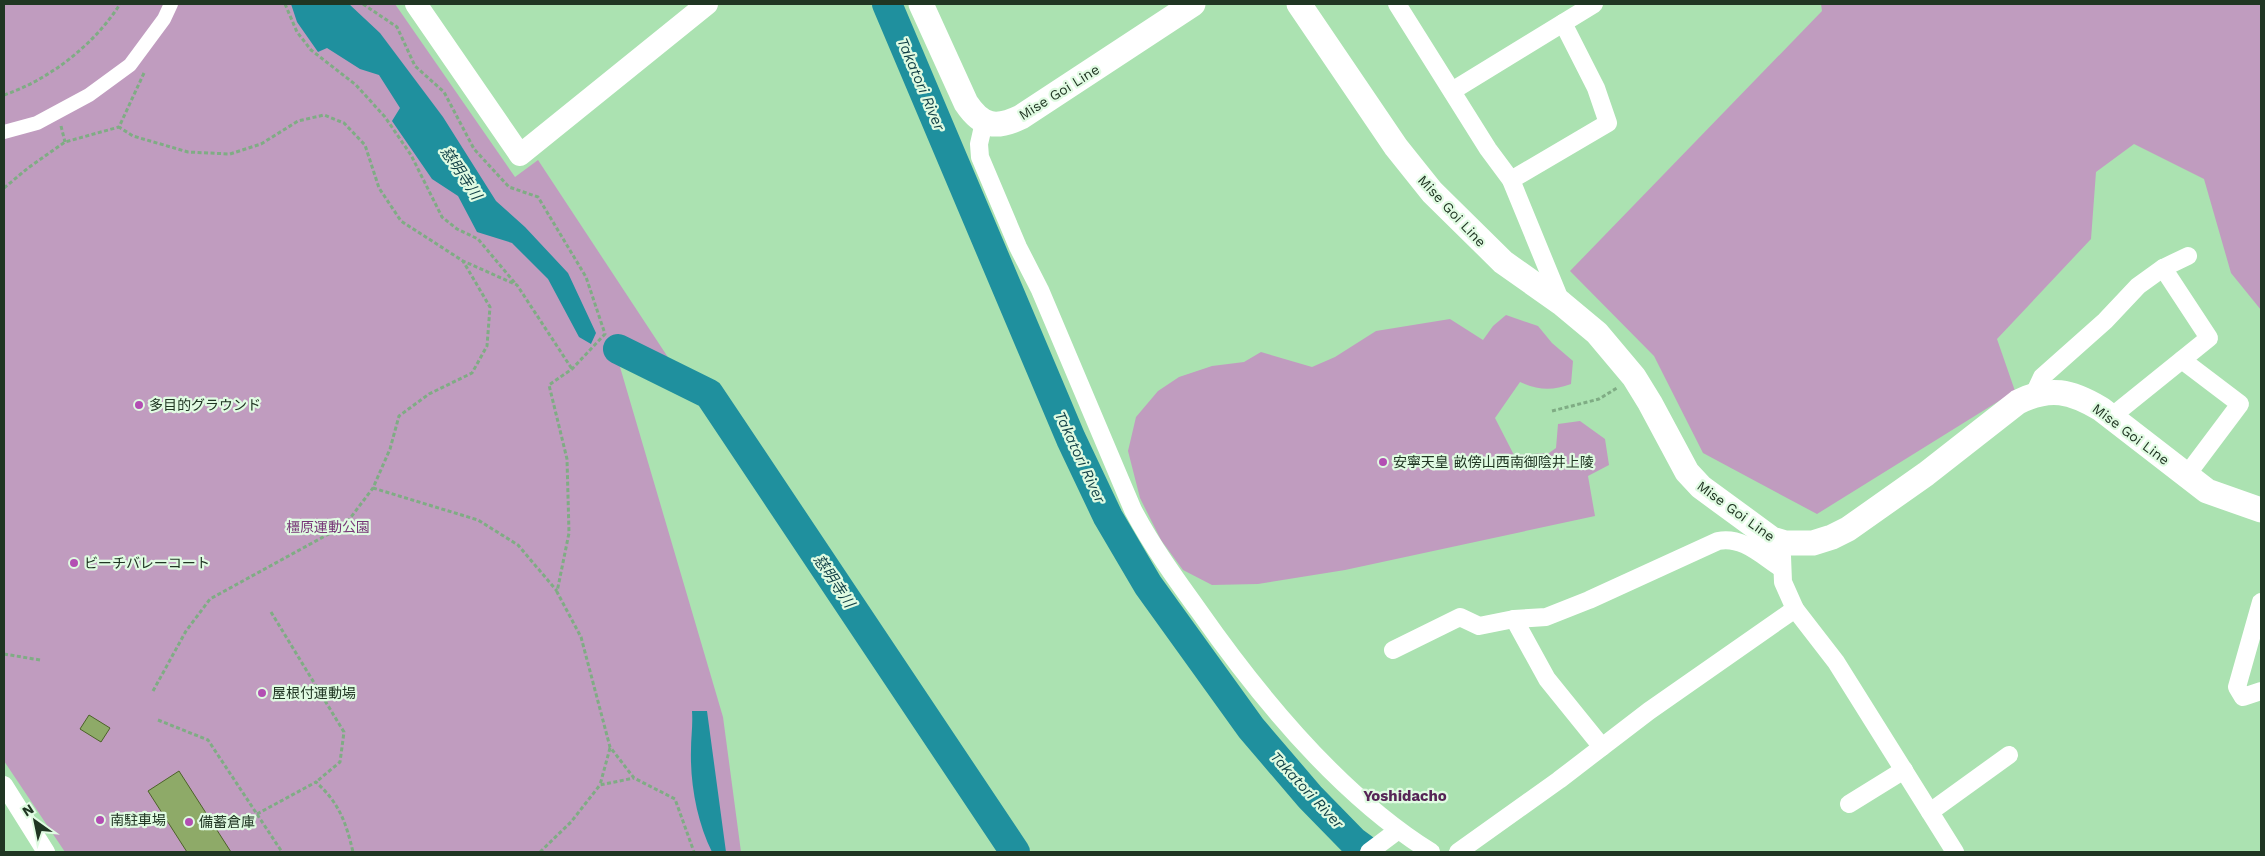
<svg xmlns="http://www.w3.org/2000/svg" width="2265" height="856" font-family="'Work Sans','Noto Sans JP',sans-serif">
	<rect width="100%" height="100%" fill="#abe2b1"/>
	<!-- green -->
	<g fill="#c09cbf">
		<path d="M4,4H395L515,177L538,160L679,374L614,339L615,350L723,717L741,852H65L4,761Z"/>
		<path d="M1821,4H2261V310L2231,273L2204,179L2134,144L2096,172L2091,239L1997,339L2015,391L1817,514L1703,453L1654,356L1570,271L1822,11Z"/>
		<path d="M1506,315L1538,326L1552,343L1573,361L1571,384C1552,391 1538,390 1520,382L1495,418L1514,455L1549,453L1556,448L1558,424L1580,421L1605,439L1609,465L1588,476L1595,516L1345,570L1258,584L1212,585L1183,570L1161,540L1140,498L1128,451L1136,417L1158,391L1179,377L1212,366L1244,362L1261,352L1312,367L1335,357L1376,331L1450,319L1483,340L1493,326Z"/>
	</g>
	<!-- water -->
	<g fill="#1f909e">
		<path d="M291,4H349L380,33L443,117L496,201L525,227L568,273L596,333L591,344L579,337L548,279L512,243L477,232L458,196L432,179L392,121L400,108L379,75L360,69L327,48L318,52L297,22Z"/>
		<path d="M692,711H707L726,852H712C697,822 690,783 691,750C691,737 693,725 692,711Z"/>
	</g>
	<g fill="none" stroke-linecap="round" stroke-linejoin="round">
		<!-- river -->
		<g stroke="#1f909e" stroke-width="30">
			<path d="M887,4L1071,439L1108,517L1148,585L1251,728L1310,797L1353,841L1368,852"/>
			<path d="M618,349L709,394L1015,852"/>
		</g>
	</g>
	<!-- building -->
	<g fill="#8eaa68" stroke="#4b6228">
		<path d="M89,715L110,728L101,742L80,729Z"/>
		<path d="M179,771L231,852H187L148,791Z"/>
	</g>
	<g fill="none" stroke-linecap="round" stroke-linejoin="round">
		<!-- path -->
		<g stroke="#7fac84" stroke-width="3" stroke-dasharray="4 2.5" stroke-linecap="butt">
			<path d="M285,4L297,32L311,50L356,85L385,117L411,155L442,217L457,229L478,239L515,283"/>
			<path d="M363,4L397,27L415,66L444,92L474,149L509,187L538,197L586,277L605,334L572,369L549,385L567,459L569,533L557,592L581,637L610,747L634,778L675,799L694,852"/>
			<path d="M144,73L119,127L133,136L188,152L230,154L261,144L298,121L324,115L344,123L365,145L379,188L401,221L463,261L517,285L572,369"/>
			<path d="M4,95C49,80 95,44 120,4"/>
			<path d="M61,126L65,142"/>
			<path d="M4,188L28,168L65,142L119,127"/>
			<path d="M1552,411L1599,399L1617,388"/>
			<path d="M373,488L478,520L518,545L557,591"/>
			<path d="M271,612L344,732L340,762L316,782"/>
			<path d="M4,654L40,660"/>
			<path d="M153,691L186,631L210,599L345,525L373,488L390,449L399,416L429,394L472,373L487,346L490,307L463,261"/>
			<path d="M158,720L208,740L282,852"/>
			<path d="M610,748L600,785L634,778"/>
			<path d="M257,814L316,782C339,803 346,822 353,852"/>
			<path d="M540,852L571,822L600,785"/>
		</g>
		<!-- pedestrian -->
		<path stroke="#fff" stroke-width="14" d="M4,132L37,123L89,95L130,65L164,19L171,4"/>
		<!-- minor -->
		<g stroke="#fff" stroke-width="18">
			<path d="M1397,4L1488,149L1511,180L1561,302"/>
			<path d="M1452,91L1594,4"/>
			<path d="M984,122L979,144L980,157L1018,247L1040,290L1133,510C1152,546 1175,578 1199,611C1260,698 1341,796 1431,852"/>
			<path d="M1511,180L1608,123L1596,88L1563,23"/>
			<path d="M2182,360L2240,404L2186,476"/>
			<path d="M2034,394L2042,377L2105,321L2138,286L2163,268L2188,256"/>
			<path d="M2111,417L2209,338L2163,268"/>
			<path d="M1782,556L1783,582L1795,609L1836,662L1955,852"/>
			<path d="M2261,602L2237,687L2243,697L2261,691"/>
			<path d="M1514,619L1547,679L1602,747"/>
			<path d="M1393,650L1460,617L1479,626L1514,619L1546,617L1589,600L1718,541C1742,536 1761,555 1781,568"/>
			<path d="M4,785L46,852"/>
			<path d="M1849,804L1904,770"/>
			<path d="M1930,812L2009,755"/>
			<path d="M1369,852L1397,831"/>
			<path d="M1458,852L1559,780L1649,711L1795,609"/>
		</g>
		<!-- tertiary -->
		<path stroke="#fff" stroke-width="22" d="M416,4L520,155L707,4"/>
		<!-- secondary -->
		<g stroke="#fff" stroke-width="25">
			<path d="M921,4L966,103C982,127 996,129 1021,117L1193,4"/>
			<path d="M1299,4L1396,147L1432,192L1503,262L1561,303L1597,333L1634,377L1650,403L1687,472L1701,487L1772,539L1785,543H1813L1832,537L1848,529L1926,474L2018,402C2050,386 2071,391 2101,409L2207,491L2261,510"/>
		</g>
	</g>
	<!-- markers -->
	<g fill="#b34eb3" stroke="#e0fbe2" stroke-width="2">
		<circle cx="139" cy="405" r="5"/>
		<circle cx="1383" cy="462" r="5"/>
		<circle cx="74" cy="563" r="5"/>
		<circle cx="262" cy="693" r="5"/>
		<circle cx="100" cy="820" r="5"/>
		<circle cx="189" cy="822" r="5"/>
	</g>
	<g text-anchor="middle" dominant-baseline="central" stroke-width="4.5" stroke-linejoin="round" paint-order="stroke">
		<!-- street labels -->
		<g font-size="14" fill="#203623" stroke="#e0fbe2">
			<text transform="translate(1059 92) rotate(-32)">Mise Goi Line</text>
			<text transform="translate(1452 211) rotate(47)">Mise Goi Line</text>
			<text transform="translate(2131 434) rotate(37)">Mise Goi Line</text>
			<text transform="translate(1736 511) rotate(36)">Mise Goi Line</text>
		</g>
		<!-- poi labels -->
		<g font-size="14" fill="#203623" stroke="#e0fbe2" text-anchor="start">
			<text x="149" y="405">多目的グラウンド</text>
			<text x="1393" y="462">安寧天皇 畝傍山西南御陰井上陵</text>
			<text x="84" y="563">ビーチバレーコート</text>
			<text x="272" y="693">屋根付運動場</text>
			<text x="110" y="820">南駐車場</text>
			<text x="199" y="822">備蓄倉庫</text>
		</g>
		<!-- park labels -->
		<g font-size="14" fill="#773677" stroke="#e0fbe2">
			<text x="328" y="527">橿原運動公園</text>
		</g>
		<!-- water labels -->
		<g font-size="15" font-style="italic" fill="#0f3e45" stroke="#e0fbe2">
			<text transform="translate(921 84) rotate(67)">Takatori River</text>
			<text transform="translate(461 173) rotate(56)">慈明寺川</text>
			<text transform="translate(1080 457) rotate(65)">Takatori River</text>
			<text transform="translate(834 581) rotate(56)">慈明寺川</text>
			<text transform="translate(1307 790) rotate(47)">Takatori River</text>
		</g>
		<!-- neighbourhood labels -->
		<g font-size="15" font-weight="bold" fill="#562556" stroke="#e0fbe2">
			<text x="1405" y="796">Yoshidacho</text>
		</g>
	</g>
	<!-- border -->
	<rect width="2265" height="856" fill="none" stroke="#203623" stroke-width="10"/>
	<!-- north arrow -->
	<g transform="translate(35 821) rotate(327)" stroke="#e0fbe2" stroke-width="4" paint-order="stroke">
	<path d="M0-4L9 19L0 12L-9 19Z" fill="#203623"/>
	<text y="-8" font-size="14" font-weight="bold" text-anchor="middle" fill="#203623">N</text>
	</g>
</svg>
